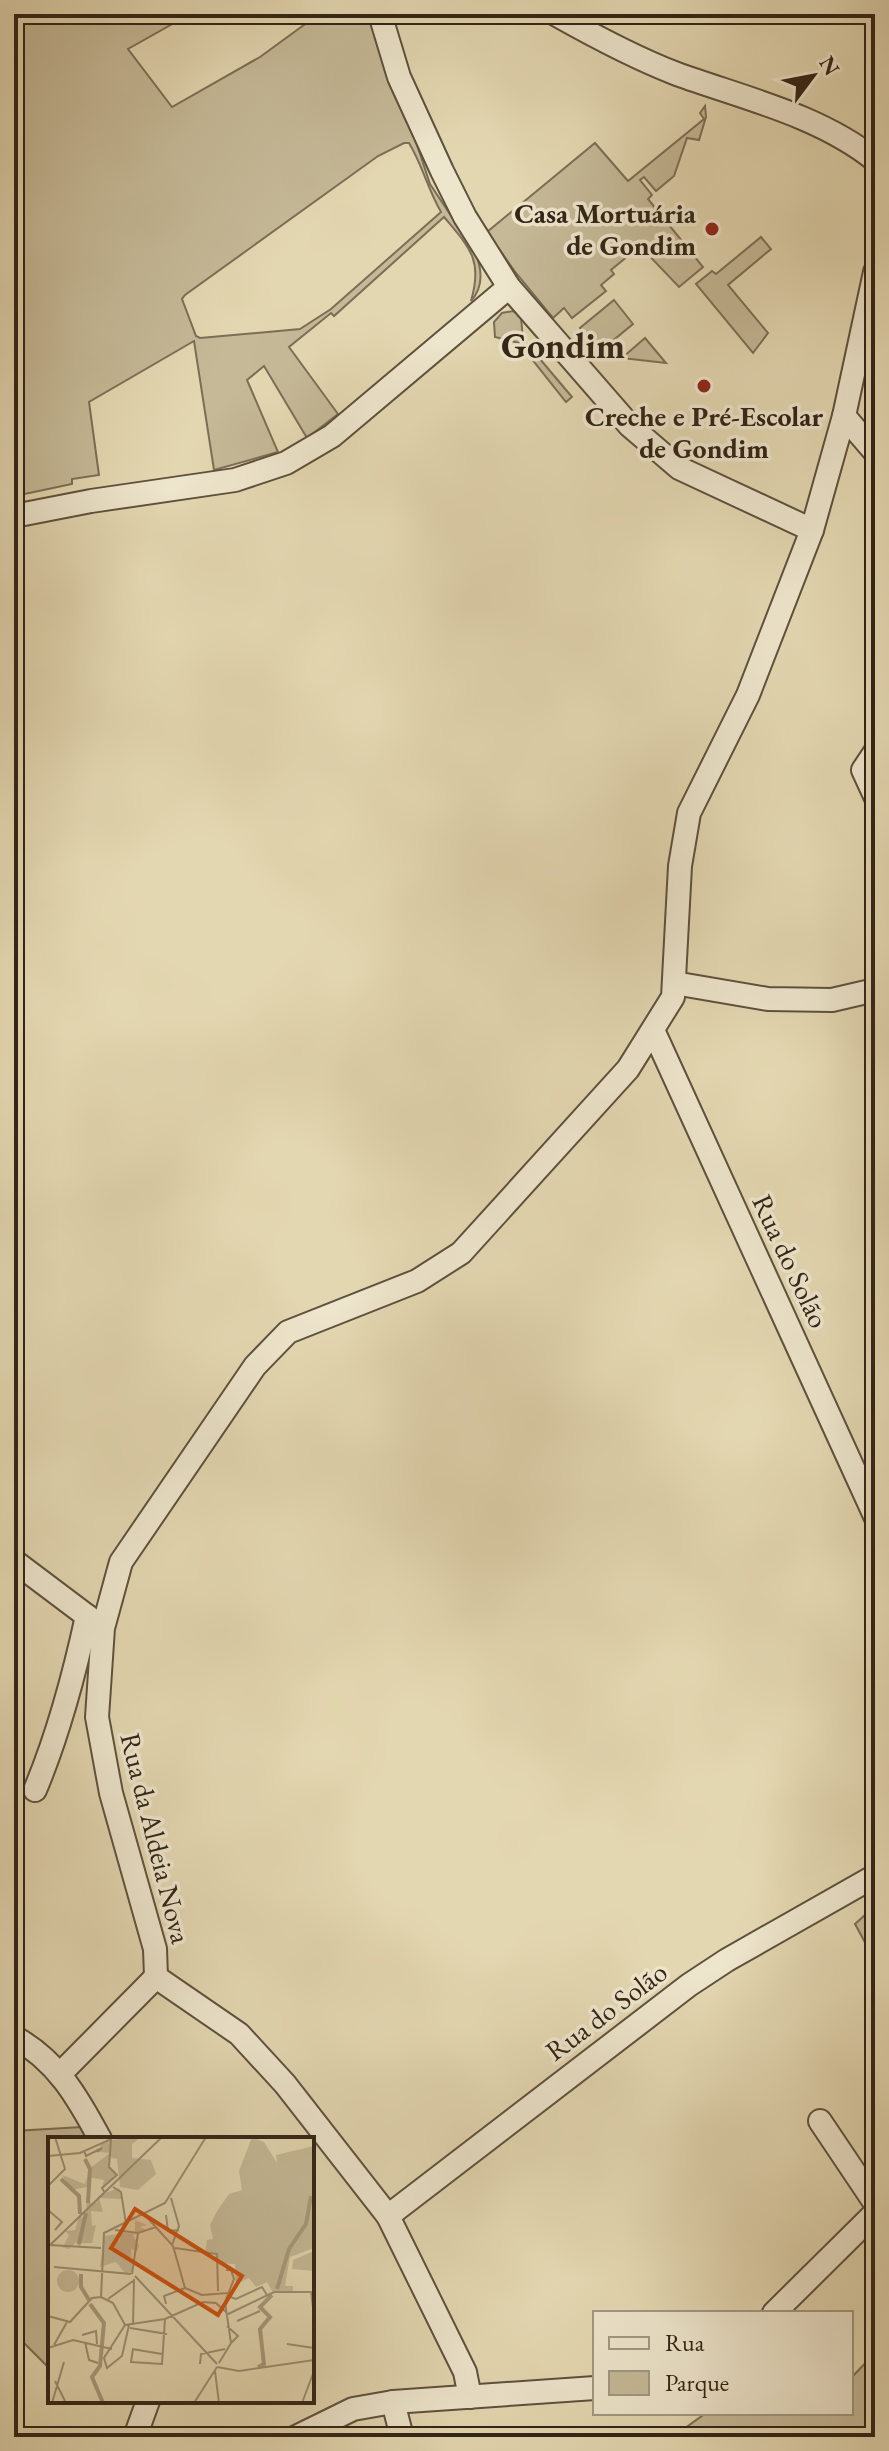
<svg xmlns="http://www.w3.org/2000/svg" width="889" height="2451" font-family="'EB Garamond',serif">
	<rect width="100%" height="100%" fill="#e3d7b1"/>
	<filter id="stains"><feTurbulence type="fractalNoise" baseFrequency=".0025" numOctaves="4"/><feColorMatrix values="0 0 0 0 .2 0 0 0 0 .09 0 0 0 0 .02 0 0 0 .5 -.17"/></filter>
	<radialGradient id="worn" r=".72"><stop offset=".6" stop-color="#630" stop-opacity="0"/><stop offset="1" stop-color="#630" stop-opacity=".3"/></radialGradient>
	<!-- green -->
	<g fill="#c5b997" stroke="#7c6e56" stroke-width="2" fill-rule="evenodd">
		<path d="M14,14H190L128,49L172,107L260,57L319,14H374L430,184L475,252C482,269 484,287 471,301C483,260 470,248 444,217L334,316L331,313L289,347L338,414L307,438L264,366L247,380L278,452L214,470L194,341L89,402L99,475L72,479V484L15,496ZM404,143H409C422,164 428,190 441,212L331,309L300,329L200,338L196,336L182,299L185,295L378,156Z"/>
		<path d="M705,106L706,117L699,140L687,138L674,176L656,191L644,177L640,180L652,195L648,199L703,267L679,287L640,246L611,270L614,274L601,285L606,291L572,318L564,308L553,318L516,273L487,232L595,143L628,181L704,119L700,113Z"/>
		<path d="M761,237L771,249L728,285L768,333L753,353L696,284L712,271L716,274Z"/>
		<path d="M614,300L633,324L599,352L580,328Z"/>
		<path d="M513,311L521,317L523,339L572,397L566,402L519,343L495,337L494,322L502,313Z"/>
		<path d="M645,338L666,363L622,358Z"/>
		<path d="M875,1906V1961L855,1924Z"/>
		<path d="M82,2127L89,2139H50V2369L14,2333V2131Z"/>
		<path d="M875,2353V2437H706L688,2426L706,2413H851V2378Z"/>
	</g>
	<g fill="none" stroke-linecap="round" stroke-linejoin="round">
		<!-- minor casing -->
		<g stroke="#5e513d" stroke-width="26">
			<g id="minor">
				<path d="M380,14L399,77L442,171L465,217L509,287L630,426L679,468L812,530"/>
				<path d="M555,14C594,36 635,58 677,74C743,98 819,115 875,160"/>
				<path d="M844,416L875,452"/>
				<path d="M14,516L91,501L235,480L286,463L332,436L509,287"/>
				<path d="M875,752L863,770L875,796"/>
				<path d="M674,983L768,999L832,1000L875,990"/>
				<path d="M653,1030L875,1516"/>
				<path d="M14,1561L99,1625"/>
				<path d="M35,1790C59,1733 74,1676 87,1616"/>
				<path d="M156,1977L155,1949L111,1793L97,1717L103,1628L121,1562L255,1366L288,1332L417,1281L461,1253L628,1069L673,997L680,866L689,813L748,695L812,530L844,416L875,272"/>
				<path d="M156,1977L239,2034L285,2084L388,2216L465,2372L470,2397"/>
				<path d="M14,2037C57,2061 77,2096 100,2139"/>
				<path d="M61,2073L156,1977"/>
				<path d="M820,2121L875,2203"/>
				<path d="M388,2216L689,1985L727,1960L875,1876"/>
				<path d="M774,2313L875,2213"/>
				<path d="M393,2402L402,2437"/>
				<path d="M135,2437L148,2401"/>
				<path d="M296,2437L353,2409L393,2402L595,2388"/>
			</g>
		</g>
		<!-- minor -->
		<use href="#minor" stroke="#ede5cc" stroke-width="22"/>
	</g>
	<!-- markers -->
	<g fill="#8f2418" stroke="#ede5cc" stroke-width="3">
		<circle cx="712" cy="229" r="8"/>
		<circle cx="704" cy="386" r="8"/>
	</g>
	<g text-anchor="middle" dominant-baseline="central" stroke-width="7" stroke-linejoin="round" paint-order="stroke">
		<!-- poi labels -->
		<g font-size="28" font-weight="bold" fill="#322416" stroke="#ede5cc" text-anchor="end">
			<text x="696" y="213">Casa Mortuária<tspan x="696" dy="32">de Gondim</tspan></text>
			<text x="704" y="416" text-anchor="middle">Creche e Pré-Escolar<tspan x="704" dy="32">de Gondim</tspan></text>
		</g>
		<!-- street labels -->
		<g font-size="28" fill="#322416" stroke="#ede5cc">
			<text transform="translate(791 1261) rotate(65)">Rua do Solão</text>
			<text transform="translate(156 1838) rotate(76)">Rua da Aldeia Nova</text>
			<text transform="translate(606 2011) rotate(-37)">Rua do Solão</text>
		</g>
		<!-- district labels -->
		<g font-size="36" font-weight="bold" fill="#322416" stroke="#ede5cc">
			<text x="563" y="345">Gondim</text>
		</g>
	</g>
	<!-- overview -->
	<g transform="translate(48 2137)">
		<rect width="266" height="266" fill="#e3d7b1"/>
		<path d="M93,0L84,7V21L103,23L108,37L90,53L72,50L69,22L61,20V31L68,38L54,51L56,43L40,40V66H49L50,60L54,57L71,51L73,56L75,66L73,62L51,61L55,75L43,74L44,89L48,88L44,106H32V111L28,105L21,112L10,109L15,110L21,98L17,94L27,93L32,77L38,86L39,50L23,53L14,38L37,47L42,31L37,22L42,31L62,16L51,15L53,8L45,10L62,3ZM204,0L216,5L229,26L228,18L266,9V111L242,120L237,149H245V154H224L219,145L208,150L201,141L188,147L187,127L170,126L166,117L157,116L159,103L165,102L162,88L169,74L181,57L194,53L191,34ZM87,83L99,88L91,90L97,92L85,98L91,109L89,114L83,112L84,135L77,136L68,125L52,130L56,99L70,97L72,106V95L87,97ZM266,114V134L244,132L245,123ZM9 144a11 11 0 1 1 22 0a11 11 0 1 1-22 0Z" fill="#c5b997"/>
		<path fill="none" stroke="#a79a7c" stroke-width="4" d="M37,22L42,32L40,66M13,42L31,59L32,77M31,107L38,76M33,137V150L41,163M229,152L241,112L258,87L263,59M42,167L56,186L52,229L44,240L55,266M210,230L216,227L212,192L222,180L212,170L224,158"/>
		<path fill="none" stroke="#9c8f73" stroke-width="2" d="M36,13L38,19L54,11L49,15M0,19L32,16L63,2L61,30L69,38L54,51L57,56M0,49L17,32L7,0M65,50L73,55L78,87M123,61L131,89L124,108M0,73L14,85L7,93M96,77L125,109L137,151L154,158L180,156M118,78L120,94L131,93M67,93L90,96L108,90M2,108L53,111M0,110L114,0M127,111L169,117L170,154M6,130L83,137M84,137L90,96M87,139L169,227M263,154L266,179M179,159L188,162L214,150L219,158M53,160L56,96L117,66L158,0M60,162L85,144M118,167L116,159L137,151M178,178L226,155H262M0,179L22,185L44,161L53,160L65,166L77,188L117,182L155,165L168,166L178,175M189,184L212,174M77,188L56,221L59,231L74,219L81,188M85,188L86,142M179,189L190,199L183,206M82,191L119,197M34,198L48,194L49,207M37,205L41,223L50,226M239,207L266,211M6,208L19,185M0,211L25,203L64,212M84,212L114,217M85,212L83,225L114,227L117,182M171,226L183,206L177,165L186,142L183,133H178M152,227L153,217L177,212M169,230L191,234L266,223M167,234L171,266M7,244L18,266M4,266L16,225M146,266L169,230M254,266L266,234"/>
		<path fill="#cd510e" fill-opacity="0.15" stroke="#cd510e" stroke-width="4" d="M87,72L194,139L170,178L63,111Z"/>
		<rect width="266" height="266" fill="none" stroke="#322416" stroke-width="4"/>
	</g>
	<!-- margin -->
	<rect width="889" height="2451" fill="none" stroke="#e3d7b1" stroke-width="48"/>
	<rect x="16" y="16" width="857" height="2419" fill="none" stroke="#322416" stroke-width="4"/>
	<rect x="24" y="24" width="841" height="2403" fill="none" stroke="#322416" stroke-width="2"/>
	<!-- legend -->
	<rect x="593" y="2311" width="260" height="104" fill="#ede5cc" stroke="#a29883" stroke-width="2"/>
	<rect x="609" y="2337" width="40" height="12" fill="#ede5cc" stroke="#a29883" stroke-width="2"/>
	<text x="665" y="2351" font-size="24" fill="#322416">Rua</text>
	<rect x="609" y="2371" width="40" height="24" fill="#c5b997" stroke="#a29883" stroke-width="2"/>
	<text x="665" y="2391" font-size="24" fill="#322416">Parque</text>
	<!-- north arrow -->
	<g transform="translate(813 76) rotate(58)" stroke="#ede5cc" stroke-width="6" paint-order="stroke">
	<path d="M0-6L14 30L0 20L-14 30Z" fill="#322416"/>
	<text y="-12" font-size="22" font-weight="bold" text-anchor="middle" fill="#322416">N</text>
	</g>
	<rect width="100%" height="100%" filter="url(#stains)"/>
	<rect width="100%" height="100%" fill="url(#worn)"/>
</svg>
